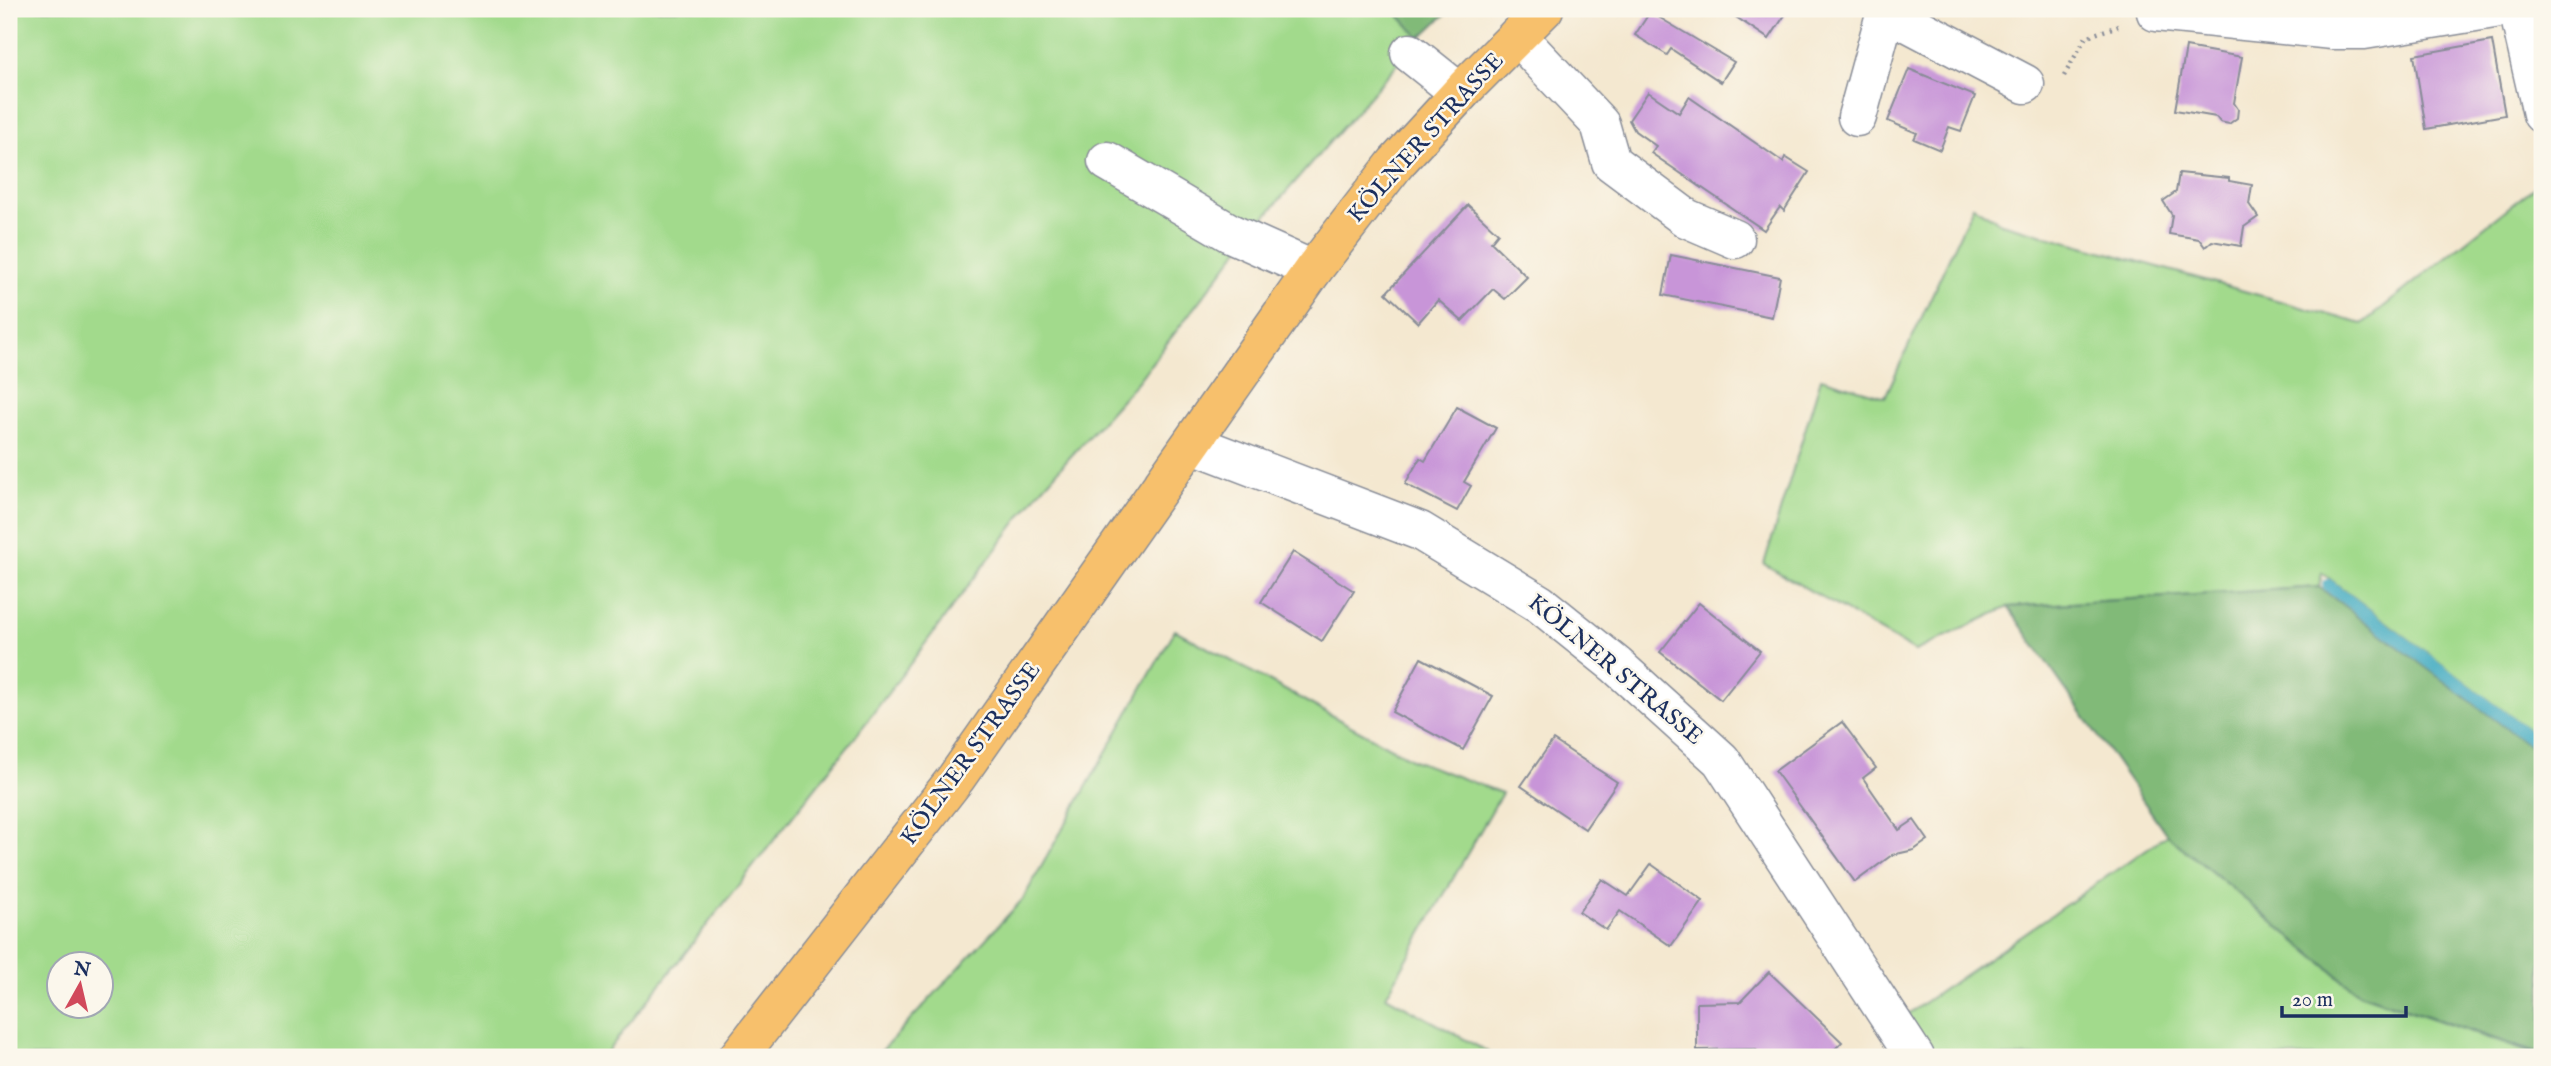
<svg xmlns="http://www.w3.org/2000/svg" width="2551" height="1066" font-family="'IM FELL English',serif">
	<rect width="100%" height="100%" fill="#fbf7ec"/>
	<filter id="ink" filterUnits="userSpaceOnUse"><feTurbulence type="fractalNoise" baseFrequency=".0143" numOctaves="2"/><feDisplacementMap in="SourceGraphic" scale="14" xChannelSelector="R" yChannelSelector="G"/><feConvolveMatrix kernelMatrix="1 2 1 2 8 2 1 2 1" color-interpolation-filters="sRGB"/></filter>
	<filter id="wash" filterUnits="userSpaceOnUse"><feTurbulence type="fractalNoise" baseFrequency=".00686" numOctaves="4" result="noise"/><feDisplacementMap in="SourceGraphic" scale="28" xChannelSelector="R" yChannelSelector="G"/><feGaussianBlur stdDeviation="1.57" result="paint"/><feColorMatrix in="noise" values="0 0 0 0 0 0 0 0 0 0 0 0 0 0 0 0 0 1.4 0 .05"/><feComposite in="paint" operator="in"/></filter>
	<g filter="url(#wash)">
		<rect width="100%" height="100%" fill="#f4e8d0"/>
		<!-- green -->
		<g fill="#a2da8c" stroke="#5e8475" stroke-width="2" fill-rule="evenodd">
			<path d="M9,9H1393L1420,38L1256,227L1137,382L1038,493L856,736L603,1057H9ZM60,964H102V1006H60Z"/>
			<path d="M2542,181V740L2322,573L2319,587L2008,607L1915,651L1764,564L1821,378L1885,397L1973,206L2001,223L2362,324Z"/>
			<path d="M1175,630L1413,760L1502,793L1386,996L1497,1057H876L1023,899Z"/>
			<path d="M2167,835L2359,993L2542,1057H1926L1902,1018Z"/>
		</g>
		<!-- forest -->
		<g fill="#81ba78" stroke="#4e746b" stroke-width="2">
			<path d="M1393,9H1451L1420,38Z"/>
			<path d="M2319,587L2542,755V1055L2359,993L2167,835L2008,607Z"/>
		</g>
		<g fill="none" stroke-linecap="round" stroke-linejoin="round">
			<!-- stream -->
			<path stroke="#43acc2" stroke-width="12" d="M2328,585L2542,747"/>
		</g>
		<g id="blocks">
			<!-- building -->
			<g fill="#c895d8">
				<path d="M1724,9H1789L1769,39Z"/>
				<path d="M1650,12L1734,62L1721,82L1671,49L1667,55L1635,35Z"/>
				<path d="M2492,41L2505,115L2426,129L2414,55Z"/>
				<path d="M2186,47L2242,57L2234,103L2238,109L2237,118L2229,124L2220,122L2216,117L2175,110Z"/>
				<path d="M1909,69L1975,96L1961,131L1949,127L1940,150L1914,139L1917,133L1888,121Z"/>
				<path d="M1648,92L1679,113L1689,97L1783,162L1785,157L1809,172L1784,211L1780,207L1764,230L1651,153L1656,146L1635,131L1629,120Z"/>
				<path d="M2179,173L2229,178V181L2252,185L2249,204L2258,217L2244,227L2241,246L2212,241L2205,247L2199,239L2169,234L2172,215L2163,201L2176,192Z"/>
				<path d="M1468,205L1498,233L1491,242L1527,277L1505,299L1493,289L1462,321L1438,300L1418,323L1386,293Z"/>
				<path d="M1671,255L1780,277L1772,317L1663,295Z"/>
				<path d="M1457,407L1496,428L1464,482L1471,486L1457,511L1405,484L1420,458L1425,461Z"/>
				<path d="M1293,552L1354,591L1322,641L1261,602Z"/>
				<path d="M1699,603L1760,651L1721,700L1660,652Z"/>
				<path d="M1421,658L1493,696L1463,750L1392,712Z"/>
				<path d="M1842,722L1876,768L1863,778L1899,830L1914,820L1928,840L1914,850L1892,855L1855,882L1775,771Z"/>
				<path d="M1553,740L1617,782L1585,829L1521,786Z"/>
				<path d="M1651,864L1703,901L1671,946L1620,911L1606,930L1579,912L1602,879L1628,896Z"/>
				<path d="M1769,972L1842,1042L1827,1057H1764L1755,1049L1697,1050V1003L1740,1002Z"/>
			</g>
		</g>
	</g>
	<g filter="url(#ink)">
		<use href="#blocks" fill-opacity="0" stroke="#888c97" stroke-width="2"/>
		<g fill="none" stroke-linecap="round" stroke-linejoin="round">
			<!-- minor casing -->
			<g stroke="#888c97" stroke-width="41">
				<g id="minor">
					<path d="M2518,9L2542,114"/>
					<path d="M2156,12L2332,30H2364L2494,9"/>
					<path d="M1517,36L1600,124L1611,162L1686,218L1735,239"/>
					<path d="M1410,53L1460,93"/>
					<path d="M1857,117L1886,11L2025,84"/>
					<path d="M1107,161L1230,233L1313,270"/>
					<path d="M1193,444L1420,531L1540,604L1616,665L1721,760L1915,1057"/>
				</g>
			</g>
			<!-- major casing -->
			<g stroke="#888c97" stroke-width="41">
				<path id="major" d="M738,1057L956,778L1313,270L1396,163L1465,88L1544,9"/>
			</g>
			<!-- path -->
			<path stroke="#888c97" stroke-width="4.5" stroke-dasharray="2 5" stroke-linecap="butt" d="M2064,76L2086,37L2118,26"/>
			<!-- minor -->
			<use href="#minor" stroke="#fff" stroke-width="38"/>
			<!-- major -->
			<use href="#major" stroke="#f7c06c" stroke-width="38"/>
		</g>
	</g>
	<g text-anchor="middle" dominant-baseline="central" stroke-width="5" stroke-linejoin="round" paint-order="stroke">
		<!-- street labels -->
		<g font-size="24" fill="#1b2f5e" stroke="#fbf7ec">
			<text transform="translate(1426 138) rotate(-48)">KÖLNER STRASSE</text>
			<text transform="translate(1615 670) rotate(40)">KÖLNER STRASSE</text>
			<text transform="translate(971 754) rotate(-54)">KÖLNER STRASSE</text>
		</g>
	</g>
	<!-- margin -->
	<rect width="2551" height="1066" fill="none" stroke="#fbf7ec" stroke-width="35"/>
	<!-- north arrow -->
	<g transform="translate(80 985) rotate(8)"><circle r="33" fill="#fbf7ec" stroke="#a1a7b3" stroke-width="2"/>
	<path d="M0-5L12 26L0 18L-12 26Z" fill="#d1495b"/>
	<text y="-10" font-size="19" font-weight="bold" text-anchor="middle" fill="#1b2f5e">N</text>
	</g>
	<!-- scale -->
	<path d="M2282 1006v10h124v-10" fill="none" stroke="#1b2f5e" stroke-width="3.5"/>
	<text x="2292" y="1006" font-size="21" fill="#1b2f5e" stroke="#fbf7ec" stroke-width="5" paint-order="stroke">20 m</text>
</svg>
